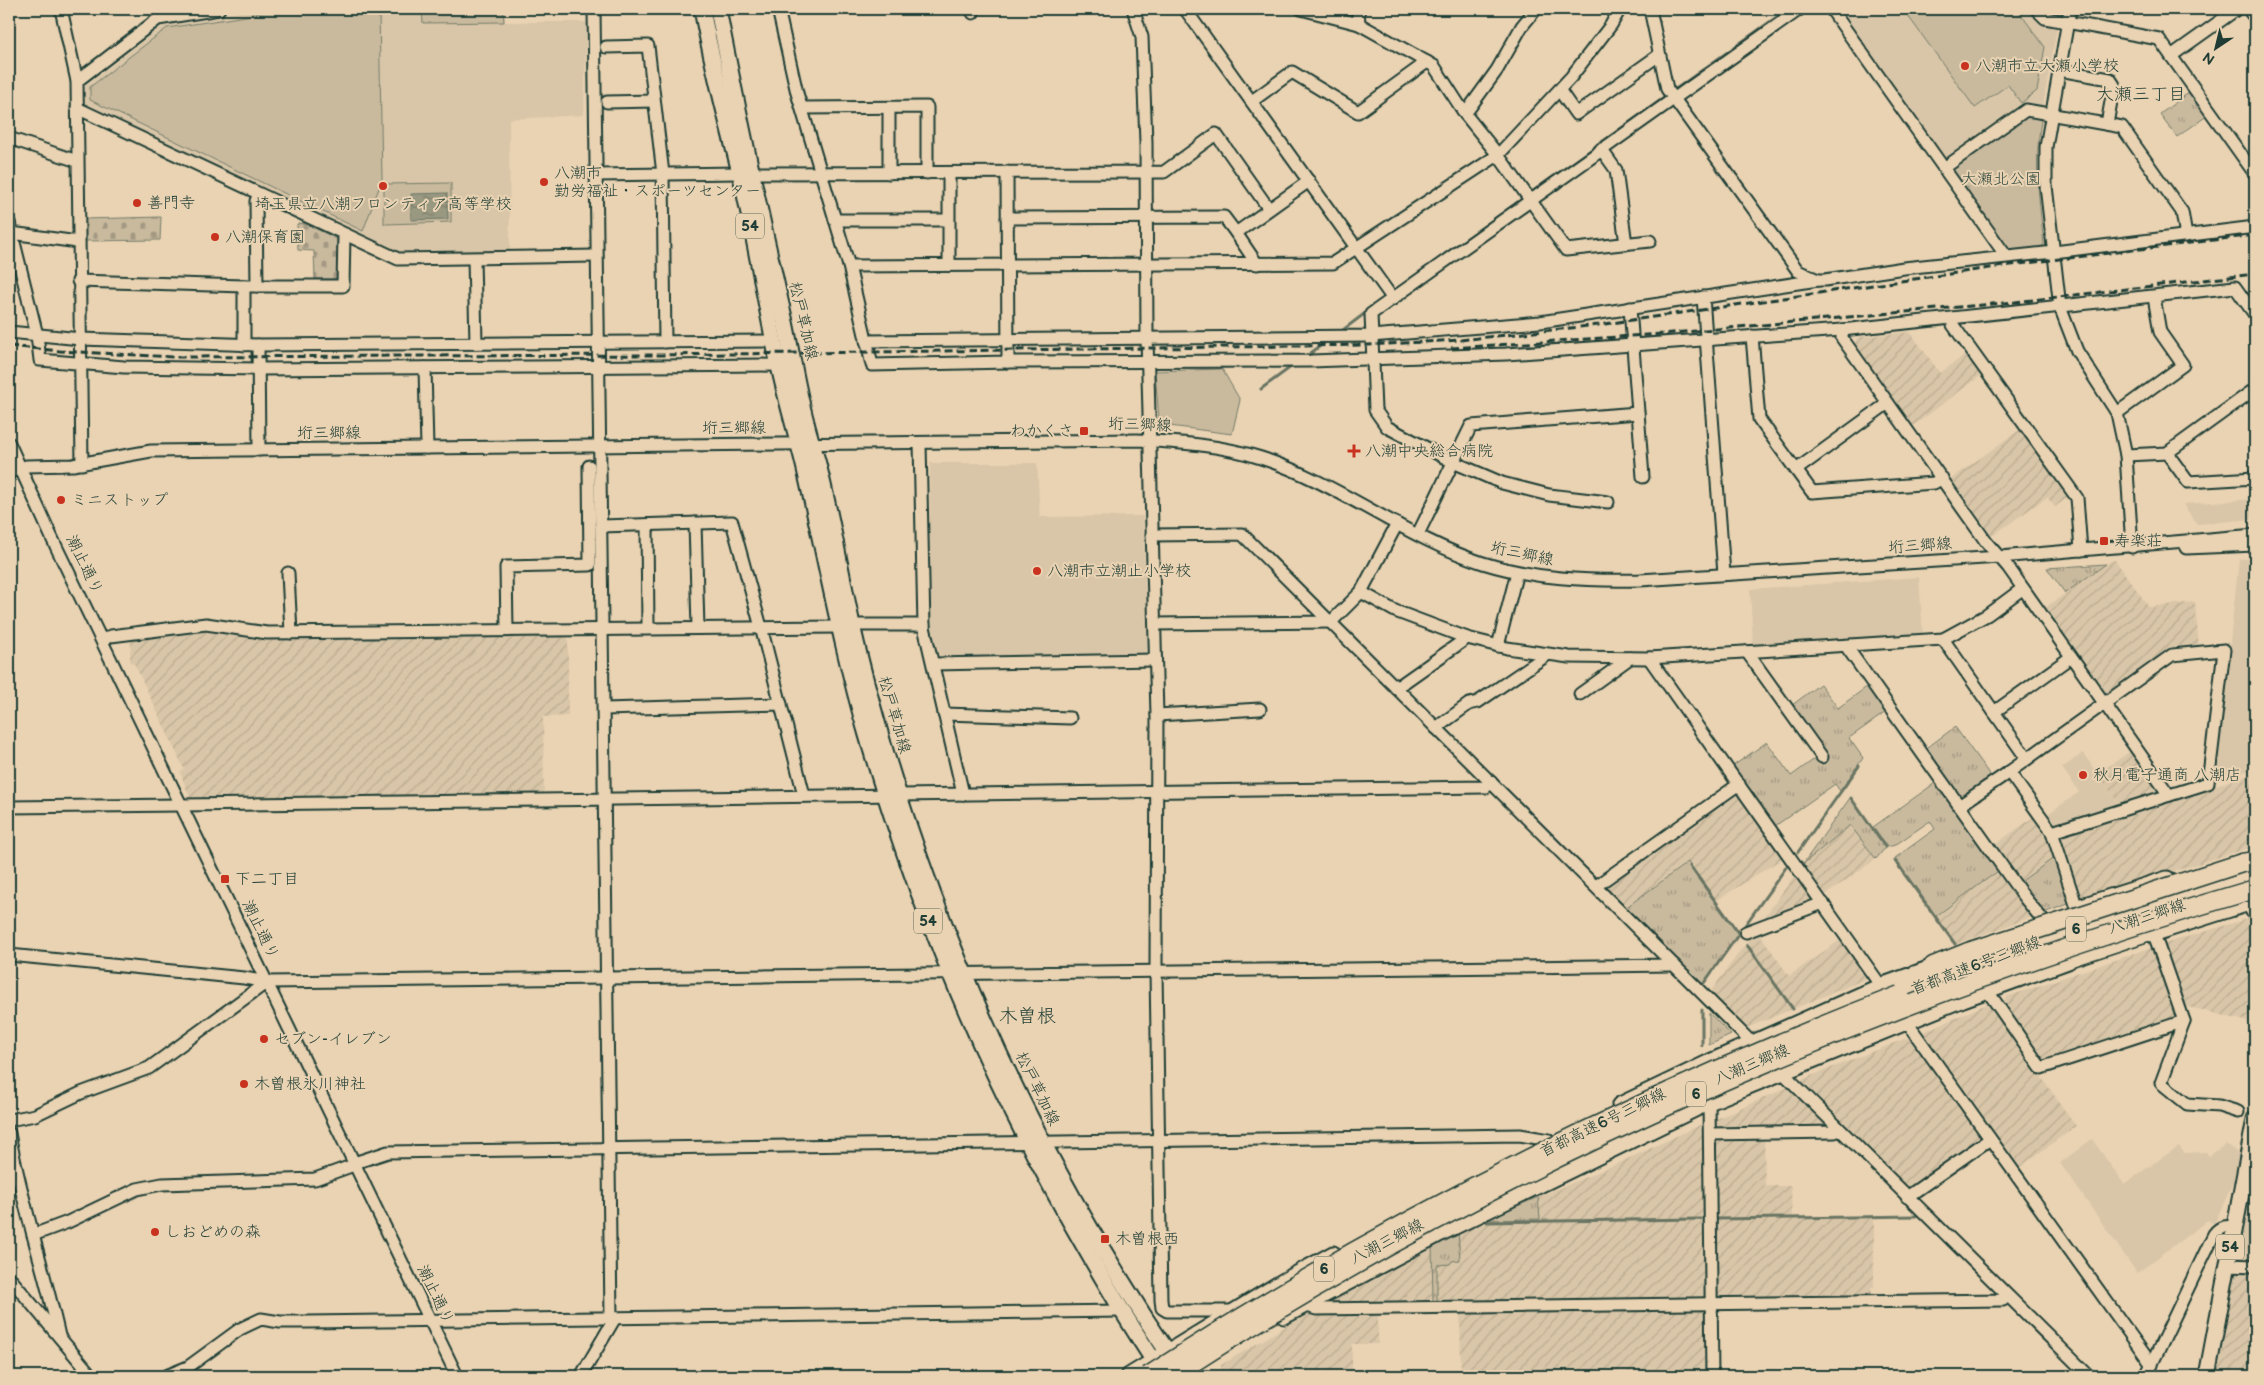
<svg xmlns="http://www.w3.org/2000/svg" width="2264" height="1385" font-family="'Balsamiq Sans','Klee One',sans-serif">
	<defs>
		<pattern id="industrial-furrows" width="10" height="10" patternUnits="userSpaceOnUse" patternTransform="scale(1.25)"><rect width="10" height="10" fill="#d9c6a8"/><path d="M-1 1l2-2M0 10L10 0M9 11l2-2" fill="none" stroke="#baab91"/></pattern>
		<pattern id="grass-tufts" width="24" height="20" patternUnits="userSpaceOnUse" patternTransform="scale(1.25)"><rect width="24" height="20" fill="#c9ba9e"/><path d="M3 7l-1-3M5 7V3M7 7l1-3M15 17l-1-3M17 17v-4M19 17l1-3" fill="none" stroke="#a39882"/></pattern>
		<pattern id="cemetery-stones" width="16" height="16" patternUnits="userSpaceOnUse" patternTransform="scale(1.25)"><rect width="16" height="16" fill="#c9ba9e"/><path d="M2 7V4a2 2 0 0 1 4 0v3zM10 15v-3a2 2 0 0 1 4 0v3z" fill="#a39882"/></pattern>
		<pattern id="water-ripples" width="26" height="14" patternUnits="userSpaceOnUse" patternTransform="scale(1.25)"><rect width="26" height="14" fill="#999881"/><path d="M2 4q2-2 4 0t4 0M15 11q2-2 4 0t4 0" fill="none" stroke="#7c7d6a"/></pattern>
	</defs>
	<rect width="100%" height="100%" fill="#ead3b3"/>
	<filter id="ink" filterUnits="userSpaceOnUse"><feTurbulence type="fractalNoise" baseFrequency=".02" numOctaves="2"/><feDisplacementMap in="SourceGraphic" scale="10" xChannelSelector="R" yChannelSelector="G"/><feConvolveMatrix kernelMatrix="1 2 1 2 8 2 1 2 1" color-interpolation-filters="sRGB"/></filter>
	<g filter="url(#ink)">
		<!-- built -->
		<g fill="#d9c6a8">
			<path d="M257,9H505V22H587L584,115L509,119L510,253H396L85,103V86L164,25Z"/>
			<path d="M1839,9H2031L2041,23L2055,24L2057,28L2043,105L1947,161Z"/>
			<path d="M930,463H1037L1040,517L1143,516L1148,656L941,659L930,624Z"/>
			<path d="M2255,499V519L2197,524L2183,504Z"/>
			<path d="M2255,558V769L2215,780L2239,559Z"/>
			<path d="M1919,577L1923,637L1753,647L1750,589Z"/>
			<path d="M2083,753L2120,806L2052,827L2045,816L2079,792L2062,768Z"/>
			<path d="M2092,1139L2124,1184L2179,1146L2184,1153L2206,1152L2209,1156L2226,1144L2239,1154L2233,1183L2214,1224L2208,1220L2137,1273L2060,1163Z"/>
			<path d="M2250,1184L2255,1186V1261H2239L2236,1258Z"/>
		</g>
		<!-- industrial -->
		<g fill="url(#industrial-furrows)">
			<path d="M1910,332L1940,373L1968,353L1983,374L1913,426L1854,343L1858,337Z"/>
			<path d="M2022,428L2071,495L2055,507L2047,497L1992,536L1951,479Z"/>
			<path d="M2115,560L2149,607L2195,602L2199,648L2170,651L2105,697L2042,610L2111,561Z"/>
			<path d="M209,626L568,634V716L543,717L544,793L191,801L180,772L184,769L135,665L130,662L131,637Z"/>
			<path d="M2132,750L2159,789L2158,794L2120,806L2098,774Z"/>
			<path d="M2255,773V846L2079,901L2057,835Z"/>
			<path d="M1739,791L1786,856L1716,901L1688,862L1624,909L1604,888Z"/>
			<path d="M2035,816L2047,834L2055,857L2019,883L1993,846Z"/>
			<path d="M1850,825L1876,859L1824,896L1802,865Z"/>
			<path d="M2001,869L2033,914L2032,917L1956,944L1936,916Z"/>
			<path d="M1797,872L1816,898L1814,903L1760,923Z"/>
			<path d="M2246,919L2254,930L2251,942L2255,943V1011L2253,1023L2185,1006L2164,944Z"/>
			<path d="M1759,933L1789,976L1843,938L1871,977L1744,1029L1709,994L1751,936Z"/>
			<path d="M2153,947L2176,1017L2044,1061L2003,1004L2006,997Z"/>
			<path d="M1989,1003L2076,1126L2020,1167L1923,1032Z"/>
			<path d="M1912,1036L1984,1136L1907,1190L1798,1081Z"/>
			<path d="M1788,1087L1830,1128L1714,1131V1120Z"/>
			<path d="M1702,1124L1705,1300L1325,1305V1302L1432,1242L1619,1163Z"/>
			<path d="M1764,1136L1765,1186H1791L1792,1219L1874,1218V1287H1871L1872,1299L1716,1300L1714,1137Z"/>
			<path d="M2234,1270L2255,1271V1376L2214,1375Z"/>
			<path d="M1704,1309L1705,1376H1461L1460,1312Z"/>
			<path d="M1378,1313V1344H1352V1376H1221V1365L1298,1319L1312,1314Z"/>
		</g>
		<!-- grass -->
		<g fill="url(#grass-tufts)" stroke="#747c69">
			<path d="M2191,91L2208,115L2177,137L2160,114Z"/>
			<path d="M2106,564L2065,593L2047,568Z"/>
			<path d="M1820,684L1838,708L1868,686L1886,712L1849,738L1863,758L1840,791L1835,784L1775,826L1733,766L1767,742L1791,776L1816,758L1791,706Z"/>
			<path d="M1955,727L1992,778L1960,801L1924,750Z"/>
			<path d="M1938,781L2001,869L1936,916L1895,858L1935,829L1930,821L1895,845L1887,847L1873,827Z"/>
			<path d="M1850,798L1885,848L1876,859L1850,825L1802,865Z"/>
			<path d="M2055,857L2071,903L2046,912L2032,901L2019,883Z"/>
			<path d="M1688,862L1739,932L1701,986L1624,909Z"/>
			<path d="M1709,1013L1731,1035L1709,1045Z"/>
			<path d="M1538,1197L1540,1219L1485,1220Z"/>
			<path d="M1458,1231L1460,1260L1452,1261L1450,1264L1437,1265V1303H1433L1432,1242Z"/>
		</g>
		<!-- cemetery -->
		<g fill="url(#cemetery-stones)" stroke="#747c69">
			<path d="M161,217L160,240L84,241V219Z"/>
			<path d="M304,223L337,239V277L335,279H315L314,251L298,250L297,224Z"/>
		</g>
		<!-- green -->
		<g fill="#c9ba9e" stroke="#747c69">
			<path d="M273,9H379L382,180L363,231L90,100V87L167,28L246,16Z"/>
			<path d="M422,9H503L504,22L423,23Z"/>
			<path d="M1903,9H2017L2045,47L2037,91L2021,103L2008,85L1975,108Z"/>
			<path d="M2029,115L2038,117L2041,121C2034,162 2039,202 2044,244L2041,248L2011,252L2006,249L1952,172L1953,168L2024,116Z"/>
			<path d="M451,183V222L384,224V184Z"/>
			<path d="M1222,369L1240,400L1232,434L1162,425L1159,420L1155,371Z"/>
		</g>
		<!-- water -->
		<path fill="url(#water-ripples)" stroke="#687462" d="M447,193L448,219L411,220V194Z"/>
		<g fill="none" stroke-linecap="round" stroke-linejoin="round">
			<!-- stream -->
			<g stroke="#687462" stroke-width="3">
				<path d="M153,16L163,9"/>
				<path d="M1673,91L1788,9"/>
				<path d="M1445,254L1668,95"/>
				<path d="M1339,333L1368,311"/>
				<path d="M1304,358L1327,341"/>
				<path d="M1261,389L1295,364"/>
				<path d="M1851,798L1885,847"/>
				<path d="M1798,852L1859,766"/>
				<path d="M1895,861L1955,944"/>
				<path d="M1690,866L1739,934"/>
				<path d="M1747,945L1793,1009"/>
				<path d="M1704,983L1787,866"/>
				<path d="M1702,1010V1045"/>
				<path d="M1717,1219L1916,1216"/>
				<path d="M1487,1222L1701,1219"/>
			</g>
			<!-- minor casing -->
			<g stroke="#1f3d34" stroke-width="15">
				<g id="minor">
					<path d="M61,9L77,81L82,464"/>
					<path d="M594,9L611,1318"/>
					<path d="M778,9L797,93L849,266L872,365L1008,362L1007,172"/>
					<path d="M973,9V13"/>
					<path d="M1133,9L1142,37L1146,142L1147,338L1157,715L1156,970L1161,1300L1162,1308L1167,1311H1235"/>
					<path d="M1185,9L1393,299"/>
					<path d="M1301,9L1359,24L1434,66L1465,114L1498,155L1566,250L1650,241"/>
					<path d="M1358,9L1359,24"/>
					<path d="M1650,9L1667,89L1798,271L1818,280H1825L1904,268L2054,252L2255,227"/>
					<path d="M1831,9L2006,256"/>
					<path d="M2036,9L2045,18L2159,39L2255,174"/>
					<path d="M2070,9L2046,147V186L2060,307L2077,351L2117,413L2126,455L2132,547"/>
					<path d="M2248,9L2255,18"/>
					<path d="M606,47L648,46L663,174L665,342"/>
					<path d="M2171,56L2237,9"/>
					<path d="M2059,70L2110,79L2114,85L2107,124"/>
					<path d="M77,81L158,19L219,9"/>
					<path d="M1560,91L1576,114L1659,55"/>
					<path d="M1252,101L1292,72L1358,112L1427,62"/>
					<path d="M607,102L654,101"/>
					<path d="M77,108L398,259L596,256"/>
					<path d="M802,108L927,107V173"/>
					<path d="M1465,114L1497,70L1522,26L1536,9"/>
					<path d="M9,138L77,161"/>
					<path d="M1601,149L1616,170L1626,244"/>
					<path d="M1944,168L2026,110L2122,127L2182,212L2186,236"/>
					<path d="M889,173V108"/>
					<path d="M949,173V265"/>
					<path d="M596,175L740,173L1164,172L1216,134L1269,209"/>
					<path d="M1007,218L1224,217L1236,233"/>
					<path d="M835,220H948"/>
					<path d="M9,222L37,335L40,360L124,367L259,369L779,365"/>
					<path d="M11,233L78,242"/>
					<path d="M474,259L476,343"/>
					<path d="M1257,264L1236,233L1309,181"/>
					<path d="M849,266L1333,263L1498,155L1571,77L1611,25L1620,9"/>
					<path d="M78,281L244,286H343L344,235"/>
					<path d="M244,286V345"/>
					<path d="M257,286L256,201L259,194"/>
					<path d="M1703,297L1724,574"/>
					<path d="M1630,308L1643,477"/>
					<path d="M1952,318L1953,325L2077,498L2081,550"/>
					<path d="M1842,330V338L1852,352L1987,543L2008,567L2169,795"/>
					<path d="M9,332L81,339L258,345L774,341"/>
					<path d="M1752,336L1759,419L1812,492L1934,483L1942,478"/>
					<path d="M866,341L1371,336L1540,322L1818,280"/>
					<path d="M258,345L259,450"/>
					<path d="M1008,362L1311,361L1506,354L1842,330L2235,287L2255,315"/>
					<path d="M425,368L427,448"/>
					<path d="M2117,413L2183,365L2160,332L2154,297"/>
					<path d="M9,443L52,538L457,1376"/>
					<path d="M920,443L924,627L963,794"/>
					<path d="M2167,453L2188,482L2255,478"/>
					<path d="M2126,455L2167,453L2255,389"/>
					<path d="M1796,470L1888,403"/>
					<path d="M9,473L26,466L73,465L151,451L1137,440C1178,442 1221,445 1261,458C1339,483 1405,538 1483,563C1535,579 1586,581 1640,580L2000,557L2255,535"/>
					<path d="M1608,502L1549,495L1502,483L1453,462L1387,427L1375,410L1371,314L1800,9"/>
					<path d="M695,523L698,628"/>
					<path d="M647,525L648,628"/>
					<path d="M601,526L732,522L761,627L804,795"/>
					<path d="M1418,534L1471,426L1638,413"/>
					<path d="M1152,535L1242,534L1757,1048"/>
					<path d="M2186,548L2255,545"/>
					<path d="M288,573L291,633"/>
					<path d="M1361,592L1395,611L1467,638L1507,648L1569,657L1649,658L1943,639L1987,615L2022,589"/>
					<path d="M1155,624L1331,622L1361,592L1397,524"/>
					<path d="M852,625H924"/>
					<path d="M507,630L506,567L590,565L589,466"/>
					<path d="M1943,639L1994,712"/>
					<path d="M102,640L111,636L206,624L267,633L839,627"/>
					<path d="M1498,646L1517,572"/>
					<path d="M1846,646L2024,897L2042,919"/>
					<path d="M1747,652L1822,757"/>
					<path d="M1649,658L1881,986"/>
					<path d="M934,664L1155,660"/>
					<path d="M1396,688L1467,638"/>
					<path d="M1580,694L1630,658"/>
					<path d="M604,709L781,704"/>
					<path d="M944,714L1070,718"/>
					<path d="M1157,715L1260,709"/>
					<path d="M1436,728L1469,704L1478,702L1547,655"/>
					<path d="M2027,759L1994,712L2071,657"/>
					<path d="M181,805L1486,787L1491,782"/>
					<path d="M1959,806L2009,772"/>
					<path d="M9,807L181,805"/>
					<path d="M2052,832L2208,783L2224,650L2172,655L2009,772L2052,832L2077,908"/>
					<path d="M1596,886L1739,784"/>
					<path d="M2251,910L2255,917"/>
					<path d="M1746,932L1823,903"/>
					<path d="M2154,934L2184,1021L2161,1083L2187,1104L2219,1106L2238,1112"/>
					<path d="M9,955L244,978L267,982L1674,965"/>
					<path d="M1987,990L2041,1068L2184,1021"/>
					<path d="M1906,1021L2152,1365"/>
					<path d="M1778,1068L2089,1376"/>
					<path d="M1709,1102L1712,1376"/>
					<path d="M9,1120L35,1115L81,1093L149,1068L267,982"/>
					<path d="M9,1133C21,1201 44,1268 59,1336"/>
					<path d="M1710,1134L1835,1132L1839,1129"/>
					<path d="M354,1163L388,1152L1520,1135L1549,1140"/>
					<path d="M1907,1197L1990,1139"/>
					<path d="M33,1235L68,1222L137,1189L162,1184L315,1179L354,1165"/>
					<path d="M2227,1265L2255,1266"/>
					<path d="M9,1277L92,1376"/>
					<path d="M1301,1302L1304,1305L1316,1309L2003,1300L2007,1296"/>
					<path d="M166,1376L188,1367L240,1329L261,1319L280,1322H307L1122,1311"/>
					<path d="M581,1376L615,1318"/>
					<path d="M2146,1376L2214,1234C2220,1226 2226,1226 2235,1227"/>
				</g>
			</g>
			<!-- major casing -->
			<g stroke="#1f3d34" stroke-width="19">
				<g id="major">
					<path d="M702,9C712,64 726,118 740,172C755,236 765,302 779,366C786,399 796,432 804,465C825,555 841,646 867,735C920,918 995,1093 1091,1258C1114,1298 1138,1338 1164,1376"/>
					<path d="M718,9C738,114 761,218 785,322C792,355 797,389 806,422C809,436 814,449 818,464C831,515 840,568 851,620C860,663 872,705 884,747C949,968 1049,1179 1179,1369"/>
					<path d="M2082,906L2167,879"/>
					<path d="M2152,934L2255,901"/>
					<path d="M1620,1105L1710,1062L1881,986L1945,963"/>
					<path d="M1284,1316L1437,1235L1709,1102L1963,999L2068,961"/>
					<path d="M1129,1376L1284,1281L1333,1254"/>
					<path d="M2207,1376L2255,1119"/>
				</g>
			</g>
			<!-- highway casing -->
			<g stroke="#1f3d34" stroke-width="21">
				<g id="highway">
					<path d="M2056,962L2162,927"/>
					<path d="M1933,966L1968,952"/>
					<path d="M1900,995L2031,944L2255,872"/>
				</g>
			</g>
			<!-- minor -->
			<use href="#minor" stroke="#ead3b3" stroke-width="11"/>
			<!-- major -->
			<use href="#major" stroke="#ead3b3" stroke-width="15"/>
			<!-- highway -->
			<use href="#highway" stroke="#ead3b3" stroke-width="18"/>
			<!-- rail -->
			<g stroke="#1f3d34" stroke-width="3" stroke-dasharray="8 4" stroke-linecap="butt">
				<path d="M9,346L60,351L174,357L659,355L1368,345L1460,340L1598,325L2011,265L2255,235"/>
				<path d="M1451,348L1662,334L2015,302L2255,274"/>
			</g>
			<!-- highway-bridge casing -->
			<g stroke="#1f3d34" stroke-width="21" stroke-linecap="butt">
				<g id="highway-bridge">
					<path d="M1968,952L2242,863L2255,861"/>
					<path d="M1148,1376C1385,1223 1637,1096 1900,995"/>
					<path d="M1172,1376C1505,1160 1875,1000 2255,889"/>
				</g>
			</g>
			<!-- highway-bridge -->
			<use href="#highway-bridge" stroke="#ead3b3" stroke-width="18"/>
		</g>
	</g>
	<!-- markers -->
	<g fill="#c8321e" stroke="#ead3b3" stroke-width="2">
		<circle cx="1965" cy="66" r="5"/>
		<circle cx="544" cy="182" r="5"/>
		<circle cx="383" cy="186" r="5"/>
		<circle cx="137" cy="203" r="5"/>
		<circle cx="215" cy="237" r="5"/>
		<rect x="1079" y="426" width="10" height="10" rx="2.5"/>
		<path d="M1351.5 443.5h5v5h5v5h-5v5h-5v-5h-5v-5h5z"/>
		<circle cx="61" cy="500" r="5"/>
		<rect x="2099" y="536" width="10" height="10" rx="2.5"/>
		<circle cx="1037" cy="571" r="5"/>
		<circle cx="2083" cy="775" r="5"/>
		<rect x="220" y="874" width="10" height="10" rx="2.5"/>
		<circle cx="264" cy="1039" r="5"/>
		<circle cx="244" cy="1084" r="5"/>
		<circle cx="155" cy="1232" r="5"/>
		<rect x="1100" y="1234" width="10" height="10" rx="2.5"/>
	</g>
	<g text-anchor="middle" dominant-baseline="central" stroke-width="4" stroke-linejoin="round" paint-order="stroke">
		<!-- shield labels -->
		<g fill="#ead3b3" stroke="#5c6a5a" stroke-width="1">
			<rect x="736" y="213.5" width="28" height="25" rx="4"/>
			<rect x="914" y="908.5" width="28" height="25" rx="4"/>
			<rect x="2066" y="916.5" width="20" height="25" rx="4"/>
			<rect x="1686" y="1081.5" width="20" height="25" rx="4"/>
			<rect x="2216" y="1234.5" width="28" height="25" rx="4"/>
			<rect x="1314" y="1256.5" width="20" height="25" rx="4"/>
		</g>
		<g font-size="15" font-weight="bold" fill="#1f3d34">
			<text x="750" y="226">54</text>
			<text x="928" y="921">54</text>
			<text x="2076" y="929">6</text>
			<text x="1696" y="1094">6</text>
			<text x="2230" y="1247">54</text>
			<text x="1324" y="1269">6</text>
		</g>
		<!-- poi labels -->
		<g font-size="16" fill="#1f3d34" stroke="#ead3b3" text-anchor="start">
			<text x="1975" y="66">八潮市立大瀬小学校</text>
			<text x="554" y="173">八潮市<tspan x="554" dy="18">勤労福祉・スポーツセンター</tspan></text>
			<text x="147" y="203">善門寺</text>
			<text x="383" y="204" text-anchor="middle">埼玉県立八潮フロンティア高等学校</text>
			<text x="225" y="237">八潮保育園</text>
			<text x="1074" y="431" text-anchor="end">わかくさ</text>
			<text x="1365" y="451">八潮中央総合病院</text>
			<text x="71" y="500">ミニストップ</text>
			<text x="2114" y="541">寿楽荘</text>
			<text x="1047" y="571">八潮市立潮止小学校</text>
			<text x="2093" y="775">秋月電子通商 八潮店</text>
			<text x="235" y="879">下二丁目</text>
			<text x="274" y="1039">セブン-イレブン</text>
			<text x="254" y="1084">木曽根氷川神社</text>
			<text x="165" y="1232">しおどめの森</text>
			<text x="1115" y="1239">木曽根西</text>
		</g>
		<!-- park labels -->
		<g font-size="16" fill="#304a3f" stroke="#ead3b3">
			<text x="2001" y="179">大瀬北公園</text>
		</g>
		<!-- street labels -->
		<g font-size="16" fill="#1f3d34" stroke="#ead3b3">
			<text transform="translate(803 321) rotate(77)">松戸草加線</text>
			<text transform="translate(1140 425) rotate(2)">垳三郷線</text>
			<text x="734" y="428">垳三郷線</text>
			<text x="329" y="433">垳三郷線</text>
			<text transform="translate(1920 546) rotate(-4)">垳三郷線</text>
			<text transform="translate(1522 554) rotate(12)">垳三郷線</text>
			<text transform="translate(84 565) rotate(64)">潮止通り</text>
			<text transform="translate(894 715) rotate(74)">松戸草加線</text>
			<text transform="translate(2147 917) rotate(-18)">八潮三郷線</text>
			<text transform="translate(260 930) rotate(64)">潮止通り</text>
			<text transform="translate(1976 966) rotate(-21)">首都高速6号三郷線</text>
			<text transform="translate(1752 1065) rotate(-23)">八潮三郷線</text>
			<text transform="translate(1037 1089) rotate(64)">松戸草加線</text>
			<text transform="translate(1603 1123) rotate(-26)">首都高速6号三郷線</text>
			<text transform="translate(1387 1242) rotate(-27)">八潮三郷線</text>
			<text transform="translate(435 1295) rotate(64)">潮止通り</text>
		</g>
		<!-- neighbourhood labels -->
		<g font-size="18" fill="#1f3d34" stroke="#ead3b3">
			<text x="2141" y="94">大瀬三丁目</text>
		</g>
		<!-- quarter labels -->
		<g font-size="19" fill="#1f3d34" stroke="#ead3b3">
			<text x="1027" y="1016">木曽根</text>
		</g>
	</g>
	<!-- margin -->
	<rect width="2264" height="1385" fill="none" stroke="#ead3b3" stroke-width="30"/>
	<rect x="15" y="15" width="2234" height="1355" fill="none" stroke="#1f3d34" stroke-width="2" filter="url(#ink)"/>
	<!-- north arrow -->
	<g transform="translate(2216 48) rotate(215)" stroke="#ead3b3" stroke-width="4" paint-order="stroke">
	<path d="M0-4L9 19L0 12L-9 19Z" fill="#1f3d34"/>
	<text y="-8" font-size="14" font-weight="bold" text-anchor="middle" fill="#1f3d34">N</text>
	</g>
</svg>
